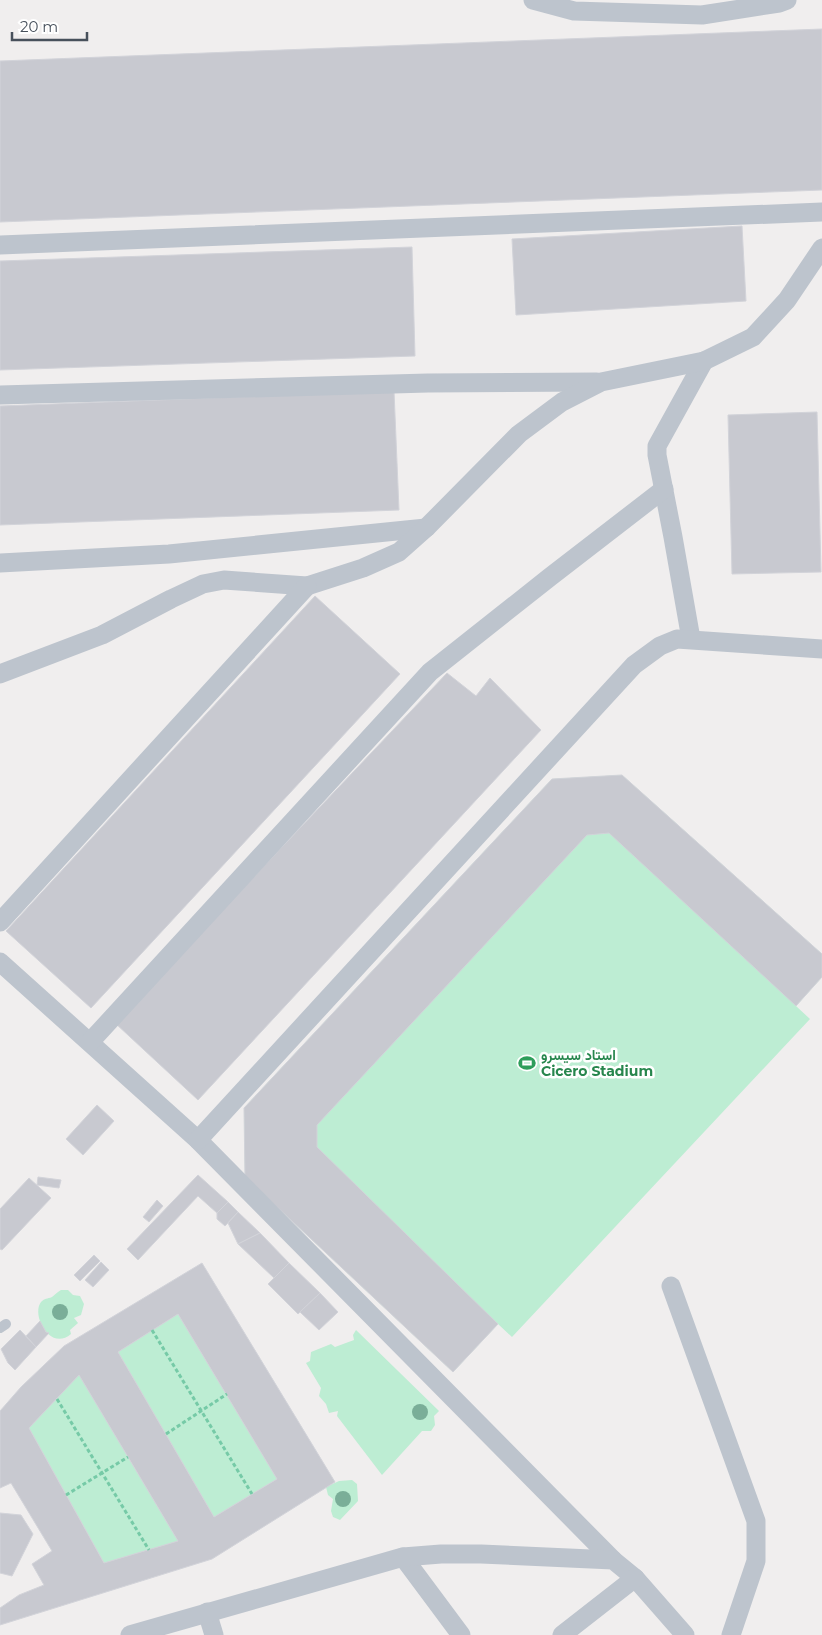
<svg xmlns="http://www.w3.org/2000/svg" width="822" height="1635" font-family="Montserrat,Vazirmatn,sans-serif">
	<rect width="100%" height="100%" fill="#f0eeee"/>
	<!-- green -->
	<g fill="#bdedd3">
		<path d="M622,775L822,954V977L796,1006L810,1019L512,1337L498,1324L453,1372L245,1177L244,1108L552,779Z"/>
		<path d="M61,1290H68L73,1295L80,1296L84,1304L81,1315L74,1318L78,1323L70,1330L71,1334C50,1352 31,1315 41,1302C45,1298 47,1299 52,1297C55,1295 57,1292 61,1290Z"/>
		<path d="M178,1314L277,1479L214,1517L118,1352Z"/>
		<path d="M356,1330L439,1411L434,1416L435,1425L431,1431H422L382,1475L337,1416L338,1411L329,1413L326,1404L319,1396L321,1388L306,1363L310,1361L311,1352L331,1344L335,1347L354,1340L353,1335Z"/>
		<path d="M79,1375L178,1541L104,1563L29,1428Z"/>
		<path d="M352,1480L357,1484L358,1501L340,1520L333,1517L331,1511L333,1499L328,1495L326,1487L339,1481Z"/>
	</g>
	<!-- building -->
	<g fill="#c8c9d0" stroke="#d2d3d9" fill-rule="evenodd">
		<path d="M822,29V190L0,222V61Z"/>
		<path d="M742,226L746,301L516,315L512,239Z"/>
		<path d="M412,247L415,356L0,370V261Z"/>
		<path d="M394,391L399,510L0,525V406Z"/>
		<path d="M817,412L821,572L732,574L728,415Z"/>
		<path d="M315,596L400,674L91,1008L6,931Z"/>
		<path d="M447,673L476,696L490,678L541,730L198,1100L115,1023Z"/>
		<path d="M622,775L822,954V977L796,1006L609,833L587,835L317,1125V1147L498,1324L453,1372L245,1177L244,1108L552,779Z"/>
		<path d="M97,1105L114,1121L83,1155L66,1139Z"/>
		<path d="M198,1175L228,1202L217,1213L198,1196L138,1260L127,1249Z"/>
		<path d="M38,1177L61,1180L59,1188L37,1185Z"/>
		<path d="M29,1178L51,1198L2,1250L0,1249V1209Z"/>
		<path d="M157,1200L163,1206L149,1222L143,1217Z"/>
		<path d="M228,1202L238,1212L225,1226L217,1219V1213Z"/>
		<path d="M238,1212L260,1233L238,1244L228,1223Z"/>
		<path d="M260,1233L289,1263L274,1278L238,1244Z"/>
		<path d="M94,1255L100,1261L80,1281L74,1275Z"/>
		<path d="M101,1262L109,1270L93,1287L85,1280Z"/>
		<path d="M202,1263L335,1482L212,1559L0,1625V1608L19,1595L44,1585L32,1564L52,1551L11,1483L0,1488V1411L21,1387L64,1346ZM178,1314L277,1479L214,1517L118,1352ZM79,1375L128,1457L178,1541L104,1563L29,1428Z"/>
		<path d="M289,1263L320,1293L298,1314L268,1284Z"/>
		<path d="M320,1293L338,1312L319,1330L300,1312Z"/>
		<path d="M40,1321L46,1332L49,1333L36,1347L26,1336Z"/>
		<path d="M20,1330L36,1347L15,1370L8,1363L1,1349Z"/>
		<path d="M0,1513L21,1515L33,1534L12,1576L0,1573Z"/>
	</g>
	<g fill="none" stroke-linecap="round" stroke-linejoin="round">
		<!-- path -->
		<g stroke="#76caa7" stroke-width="3" stroke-dasharray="4 2.5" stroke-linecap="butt">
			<path d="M152,1330L252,1494"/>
			<path d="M57,1399L149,1550"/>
			<path d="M166,1434L227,1394"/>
			<path d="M66,1495L128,1457"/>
		</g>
		<!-- service -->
		<path stroke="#bdc4cd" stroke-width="10" d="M0,1328L6,1324"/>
		<!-- minor -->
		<g stroke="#bdc4cd" stroke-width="19">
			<path d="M533,0L574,11L702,15L779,3L787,0"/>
			<path d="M0,245L822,212"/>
			<path d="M0,395L428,383L597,382"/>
			<path d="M0,563L169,554L426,528"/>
			<path d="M691,639L673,537L657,455V446L704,361"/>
			<path d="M0,674L102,635L171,599L203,584L224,580L307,586L363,568L399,552L426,528L519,434L562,402L601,382L704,361L753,337L787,300L822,248"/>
			<path d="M0,922L307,586"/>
			<path d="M0,962L198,1140L613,1560"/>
			<path d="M90,1042L430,672L550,577L664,489"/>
			<path d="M198,1140L634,665L660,646L677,639L822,649"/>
			<path d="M671,1286L756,1521V1561L731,1635"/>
			<path d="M403,1557L461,1635"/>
			<path d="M207,1612L214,1635"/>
			<path d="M130,1635L403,1557L441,1554H481L613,1560L635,1578L685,1635"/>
			<path d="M562,1635L635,1578"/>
		</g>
	</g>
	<!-- trees -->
	<g fill="#7aae98">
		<circle cx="60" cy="1312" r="8"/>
		<circle cx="420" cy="1412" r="8"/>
		<circle cx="343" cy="1499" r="8"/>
	</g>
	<!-- icons -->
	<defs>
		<g id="stadium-bare" transform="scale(1.35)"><path d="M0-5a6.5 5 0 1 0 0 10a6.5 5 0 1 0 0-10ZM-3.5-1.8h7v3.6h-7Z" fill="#2e9e5b" stroke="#fff" stroke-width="2.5" paint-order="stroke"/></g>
	</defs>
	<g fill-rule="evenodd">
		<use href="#stadium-bare" x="527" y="1063"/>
	</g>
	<g text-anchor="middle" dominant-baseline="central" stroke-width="5" stroke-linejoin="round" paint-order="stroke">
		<!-- leisure labels -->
		<g font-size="14" font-weight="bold" fill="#27864d" stroke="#fff" text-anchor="start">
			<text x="541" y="1055">استاد سيسرو<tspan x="541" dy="16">Cicero Stadium</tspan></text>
		</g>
	</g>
	<!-- scale -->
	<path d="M12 32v8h75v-8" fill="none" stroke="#47505b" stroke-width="2.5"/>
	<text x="20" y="32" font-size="15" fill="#47505b" stroke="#ffffff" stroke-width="4" paint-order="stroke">20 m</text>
</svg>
